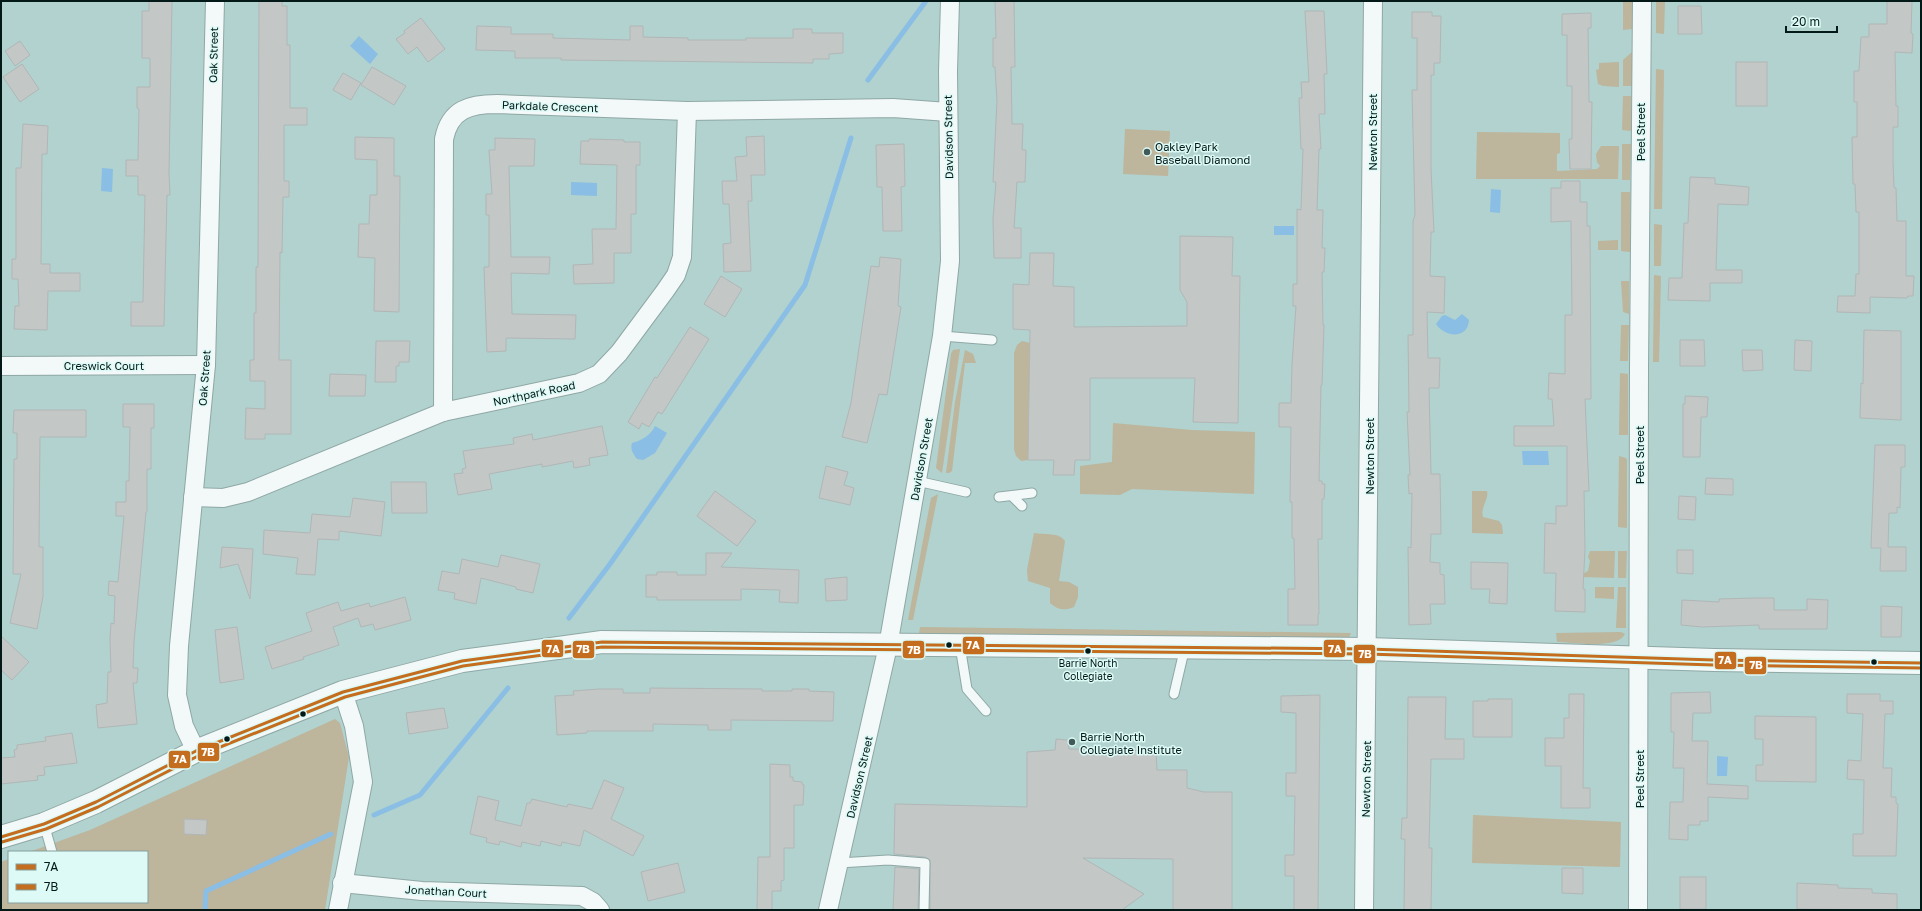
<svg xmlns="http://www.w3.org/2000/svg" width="1922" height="911" font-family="'Golos Text',sans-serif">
	<rect width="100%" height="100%" fill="#b1d2ce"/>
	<!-- green -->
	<g fill="#bdb59c">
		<path d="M1623,1H1632V29L1623,30Z"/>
		<path d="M1656,1H1665L1664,34L1656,33Z"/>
		<path d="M1632,52V86H1623V60Z"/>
		<path d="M1619,62V87L1603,86L1598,84L1596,70L1599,69V63Z"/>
		<path d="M1656,69L1664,70L1662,209H1654Z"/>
		<path d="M1623,96H1631V131L1622,130Z"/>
		<path d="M1125,129L1170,131L1168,176L1123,174Z"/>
		<path d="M1477,132L1560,133V153L1557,154V171L1597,169L1600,166L1597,162L1596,154L1601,146H1619L1618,179H1476Z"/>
		<path d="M1622,144H1631L1630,180H1622Z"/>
		<path d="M1621,192H1630V252L1621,251Z"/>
		<path d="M1654,224L1662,225L1661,266H1654Z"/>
		<path d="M1618,240V250H1598V241Z"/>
		<path d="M1654,275L1661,276L1659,362H1653Z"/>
		<path d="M1621,281H1629V314L1623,312Z"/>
		<path d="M1621,325H1629L1628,361H1620Z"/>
		<path d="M1022,341L1030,343L1028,460L1021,461L1016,456L1014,449V353L1017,345Z"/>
		<path d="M960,349L942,473L936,468L951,354L953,350Z"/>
		<path d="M965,350L973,354L976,363H965L952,471L949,473H946L955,402Z"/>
		<path d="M1620,373L1628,374V435H1619Z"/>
		<path d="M1113,423L1192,430L1255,432L1254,494L1132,489L1120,495L1080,494V466L1112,462Z"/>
		<path d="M1619,456L1626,458L1627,460V528L1618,527Z"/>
		<path d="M1472,491H1487C1489,500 1480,507 1483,517L1499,521L1502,525L1503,534L1472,533Z"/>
		<path d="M938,494L913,620H908L931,498Z"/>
		<path d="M1034,533C1045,535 1059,532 1065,541L1059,581L1069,582L1078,587V597L1074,607C1064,611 1058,610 1050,603V588L1028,581L1027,570Z"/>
		<path d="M1590,551H1615L1614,578L1581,577V575L1588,571L1590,561L1588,557Z"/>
		<path d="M1618,551H1627L1626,578H1618Z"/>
		<path d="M1595,587H1614V599L1595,598Z"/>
		<path d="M1618,587H1626V628H1616Z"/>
		<path d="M920,627L1351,633L1349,637L1344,641L919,634Z"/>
		<path d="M1621,632L1625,634C1617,650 1573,642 1557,642L1556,633Z"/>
		<path d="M335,719L340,723L349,757L325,910H1V862L9,859V902H147V852H29L90,830Z"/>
		<path d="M1473,815L1621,822L1620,867L1472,863Z"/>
	</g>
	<!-- water -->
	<g fill="#8abee4">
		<path d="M359,36L378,54L370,64L350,46Z"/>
		<path d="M102,168L113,169L112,192L101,191Z"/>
		<path d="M571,182L597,183V196L571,195Z"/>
		<path d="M1491,189L1501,190L1500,213L1490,212Z"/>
		<rect x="1274" y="226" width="20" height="9"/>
		<path d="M1462,314L1469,320C1468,340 1444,337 1436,324L1442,316L1445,315L1455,320Z"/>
		<path d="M655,426L667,433L655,453L643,460L637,459C633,454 630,449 632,443C641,441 651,435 655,426Z"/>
		<path d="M1522,451H1548L1549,465H1523Z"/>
		<path d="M1717,756L1728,757L1727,776H1717Z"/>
	</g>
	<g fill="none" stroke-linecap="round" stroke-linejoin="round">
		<!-- stream -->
		<g stroke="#8abee4" stroke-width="5">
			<path d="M868,80L926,1"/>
			<path d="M569,618L610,564L805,285L851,138"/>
			<path d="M374,815L420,795L508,688"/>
			<path d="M205,910L206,891L331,834"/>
		</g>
	</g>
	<!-- building -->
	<g fill="#c3c8c7" stroke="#b1b6b6">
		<path d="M149,1H172L169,173L170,195H167L164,326H131V302H143L145,195H138V176H126V160H138L139,109L137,108V87H150V58H142V11H149Z"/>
		<path d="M259,1H282V6H287V45H290V108H307V125H284V181H289V197H283L282,253L280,252L279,360H291V434H265V439H245L246,408L265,409V381H250V360H254V313H256V267H258Z"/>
		<path d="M995,1H1014L1015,67H1011L1012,124H1023L1022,150H1026L1025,182H1017L1014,228H1021V258H994L993,219L996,182H993L997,101L995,67H993V38H996Z"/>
		<path d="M1887,1H1912L1911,33L1913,34L1912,53L1895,52L1896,106H1898V127H1893V162L1894,188H1896L1897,221H1906V276H1914L1913,296H1908L1907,298L1870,297V313L1837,312L1838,296H1855L1856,274H1859V212H1856L1855,184H1853L1852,137H1857V102H1854V71H1859L1861,37H1869V24H1887Z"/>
		<path d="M1678,6H1701L1702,34H1678Z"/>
		<path d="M1305,11H1324L1327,74H1324L1325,114H1319L1321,149H1319L1317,210H1323L1322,248H1325L1324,272H1322L1323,325H1324L1322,385H1321L1319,481H1322V484H1325L1324,499H1322V539H1318L1319,614H1318V625H1288V589H1295L1294,538H1292V502H1290L1291,427H1279V403H1291L1292,365L1296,306H1293V284H1297V209L1301,210L1303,149H1301L1299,98H1302L1301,82H1309Z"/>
		<path d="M1412,12H1432V16H1441L1440,63H1434V75H1431V169L1434,232H1431L1430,276L1445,277L1444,313L1427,312L1428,358H1440L1439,388H1429L1431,474H1440L1441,534H1431L1430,562L1440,563V574L1444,575L1445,604H1430L1431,624L1409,625L1408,547L1411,548L1412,493L1409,494L1408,475H1410L1407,412H1409L1408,335H1413V221L1415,215L1412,90H1417V38H1412Z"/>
		<path d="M1591,13V28H1588L1589,102H1592L1591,169H1570L1569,139H1572V86H1567V35H1562V14Z"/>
		<path d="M421,18L445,49L428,62L417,47L408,54L396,39L405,33L404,31Z"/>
		<path d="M477,26L511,27V34H553V38L630,40V26H643V37L688,38V40H746V38H793V29H812V33H843V53L829,54V59H813V63L561,60V58H515V51L476,50Z"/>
		<path d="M20,41L30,55L15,66L5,51Z"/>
		<rect x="1736" y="62" width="31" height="44"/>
		<path d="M22,64L39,89L20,102L3,77Z"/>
		<path d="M372,67L406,86L394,105L361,85Z"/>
		<path d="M343,73L361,83L351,100L333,90Z"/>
		<path d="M23,124L48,126L47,154H42L41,264H50V273H80V291H48L47,330L14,329L15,306H19L18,279H12V259H16V168H21Z"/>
		<path d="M764,136L765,175H751L752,201H748L751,271L724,272L723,244L731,243L729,204H723L722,181H737L735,157L747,156L746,137Z"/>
		<path d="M355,137L394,138V176H400L399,312L374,311L375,258L358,257L359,224H369L370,195H377V160L355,159Z"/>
		<path d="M495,138L535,139L534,166H509L511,257H550L549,274L511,273L512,314L576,315L575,339L506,338V351L487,352L484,267H489V215H486V194H492L489,150H495Z"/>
		<path d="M589,139L624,140V142H640V165H636V214H631V253H614V283L574,284L573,265L593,264L592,229H616L617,165L580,164L581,141H589Z"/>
		<path d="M904,144L905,186L901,187L902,231H883L882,187H877L876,145Z"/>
		<path d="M1690,177L1715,178V184L1749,187L1748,205L1718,204L1716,270H1742V283H1710V301L1668,300L1669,278H1682L1684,223H1688Z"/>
		<path d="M1561,181H1580V202H1587V226H1590L1591,399H1585L1589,491H1584L1585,549L1583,589H1585V612L1555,611L1556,573H1544L1545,523L1556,524V506H1567V446H1514V426H1554L1552,399H1548L1549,373L1565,374V315H1572L1571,221L1551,222V188H1561Z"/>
		<path d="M1180,236L1233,237L1232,276H1240L1238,423L1193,422L1195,378H1090V460H1075L1074,475H1053L1054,460H1028L1030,330L1013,329V284L1029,285L1030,253H1054L1053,286L1074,287V327L1187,326V302L1180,290Z"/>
		<path d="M880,257L901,259L898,306L901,307L887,395L879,394L867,443L842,437L851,403L871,266L879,267Z"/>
		<path d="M721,276L742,289L725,317L704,304Z"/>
		<path d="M690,327L709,339L662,414L658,412L649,427L642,423L639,429L628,422L655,377L657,378Z"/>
		<path d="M1864,330L1901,331V420L1860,418L1861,383L1863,384Z"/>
		<path d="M1680,340H1704L1705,366H1680Z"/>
		<path d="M1795,340L1812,341L1811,371L1794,370Z"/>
		<path d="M376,341H410L409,362H399V366H396V382H375Z"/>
		<path d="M1742,350H1762L1763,370L1743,371Z"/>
		<path d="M330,374L366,375L365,396H329Z"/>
		<path d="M1685,396L1708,397L1707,417H1701L1700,457H1683V404H1685Z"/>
		<path d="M123,404H154V428H151V469H147V512H146L134,642L133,668H138L137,683H133L137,724L98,728L96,705L107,703L108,672H111L110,639L111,623L114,624L115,596L108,595L109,581L118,582L124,516H116V502H126V481H129L130,427H123Z"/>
		<path d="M14,410H86V437H40L39,547H43V596L37,629L10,623L21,574H13L14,459H17V433H13Z"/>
		<path d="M602,426L608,455L589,458L590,465L574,468L573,461L542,467V464L489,474L492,489L458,495L454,474L463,473L462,469L466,468L463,451L514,444L513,438L532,434L533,440Z"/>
		<path d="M1875,445H1905V467H1901L1900,508L1897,507V513H1889L1888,547H1906V571H1880L1881,548H1871Z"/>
		<path d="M826,466L848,472L844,485L854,488L850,505L819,498Z"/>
		<path d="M1706,478L1733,479V495L1705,494Z"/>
		<path d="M391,482H426L427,513H392Z"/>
		<path d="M715,491L756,521L737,546L697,516Z"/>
		<path d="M1679,496L1696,497L1695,520L1678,519Z"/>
		<path d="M353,498L385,502L381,536L339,531V540L318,539L315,575L296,574L298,558L263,554L264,530L310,533L312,514L350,517Z"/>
		<path d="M222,547L253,549L250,599L238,564L220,568Z"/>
		<path d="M1677,550H1693V574L1677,573Z"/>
		<path d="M706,553H732L721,567L799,570L798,603L779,602L780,590L741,589V600H657V597H646V575H657V572H677V575H706Z"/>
		<path d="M501,555L540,564L533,593L516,589V587L481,578L476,604L454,599L455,593L438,590L442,571L459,574L462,559L498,567Z"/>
		<path d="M1471,562L1508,563L1507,604L1489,603L1490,589H1471Z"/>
		<path d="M847,577V600L826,601L825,579Z"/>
		<path d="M405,597L411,620L375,630L373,624L361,627L358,618L333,627L339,645L303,657L304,659L272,669L265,647L312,631L306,613L338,602L341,611L369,603L370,607Z"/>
		<path d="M1756,598H1774V610H1807V599L1828,600L1827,629H1759V625L1702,627L1681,625L1682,600L1719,602V599Z"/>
		<path d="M1881,606L1902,607L1901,637H1881Z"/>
		<path d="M237,627L244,679L220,683L215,630Z"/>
		<path d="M1,636L29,662L12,680L1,670Z"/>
		<path d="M650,688L762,689V691H792V689H809V691L834,692L833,721L731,720V730H708V725L653,724V731H587V733L557,735L555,696L574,695L573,691L599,689H623V693H650Z"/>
		<path d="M1710,692L1711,713H1693L1692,741H1708L1707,784L1748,786V799L1708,797V821H1700V825H1688V840L1669,839L1670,802H1683L1684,768H1673L1674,732H1671V693Z"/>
		<path d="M1569,694H1584L1583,788H1590V808H1561V766H1545V738H1564V718H1569Z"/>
		<path d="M1847,694H1880V701H1893V714H1885L1883,768H1892L1891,797H1896V803L1898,804L1896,856H1853V834H1863L1864,780L1847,779L1848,760L1861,761L1863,714L1847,713Z"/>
		<path d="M1320,695L1318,910H1294V876H1285V855H1294L1295,796H1286V773H1296V713L1281,712V696Z"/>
		<path d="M1408,697H1446L1445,739H1464V759H1431L1429,848H1432L1431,910H1404L1405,839H1401L1402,818H1407Z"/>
		<path d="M1488,699H1512V737H1473V701H1488Z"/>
		<path d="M444,708L448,728L409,734L406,713Z"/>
		<path d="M1755,716L1816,717V782L1756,781V765H1763V739H1755Z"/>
		<path d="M72,733L77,763L44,767L45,775L37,776L38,780L1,784V758L15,757L14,750L17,749V745L46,741L45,737Z"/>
		<path d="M1056,739L1067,740L1069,749L1156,751L1157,770H1187V788L1204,792H1232V910H1173V859L1083,858L1144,894L1122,910H930V860L925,857L894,854L895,804L1027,807V752L1055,750Z"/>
		<path d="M770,764L790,765V777H793V781L802,782V784L804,785L803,805H794V848H784V880L781,881V891H772V910H757L758,857H770Z"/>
		<path d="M604,780L624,788L611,819L644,836L633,856L584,830L580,846L562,842L561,846L541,841L540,846L522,842L521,847L500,841L499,845L486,842L487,838L470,834L478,796L499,801L495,820L521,826L527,803H530L532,799L567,807L568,804L592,809Z"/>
		<path d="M184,819L207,820L206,835L184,834Z"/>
		<path d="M678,863L685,892L648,901L641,872Z"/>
		<path d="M895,867L919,869L918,910H893Z"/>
		<path d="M1562,868H1583V894L1562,893Z"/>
		<rect x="1680" y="877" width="26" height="32"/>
		<path d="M1797,883L1838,885V888L1872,889V893L1897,894V910L1797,909Z"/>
	</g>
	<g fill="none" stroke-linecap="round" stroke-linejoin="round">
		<!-- lane casing -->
		<g stroke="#8ea8a5" stroke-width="11">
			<g id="lane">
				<path d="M942,336L992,340"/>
				<path d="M917,481L966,492"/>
				<path d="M1012,496L1022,506"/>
				<path d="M999,497L1032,493"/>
				<path d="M960,646L967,689L986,711"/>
				<path d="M1174,694L1185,647"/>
				<path d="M44,824L52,852"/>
				<path d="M839,863L888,860L925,863L924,910"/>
			</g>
		</g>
		<!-- street casing -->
		<g stroke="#8ea8a5" stroke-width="20">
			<g id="street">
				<path d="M1,366L206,365"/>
				<path d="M443,412L444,139C450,109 470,104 497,104L687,111L893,108L948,112"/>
				<path d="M193,497L223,498L248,492L443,412L579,383L599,374L619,353L665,291L676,275L682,257L687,111"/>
				<path d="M196,751L184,726L177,695L179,646L206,365L215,1"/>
				<path d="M342,883L422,891L582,896L593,902L600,910"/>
				<path d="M338,910L363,782L354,726L343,692"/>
				<path d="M828,910L888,646L942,336L950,261L948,71L950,1"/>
				<path d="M1364,910L1373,1"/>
				<path d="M1638,910L1639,368L1642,1"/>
			</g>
		</g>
		<!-- secondary casing -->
		<g stroke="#8ea8a5" stroke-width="24">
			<path id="secondary" d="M1,837L44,824L96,802L196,751L343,692L462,661L602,642L1367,649L1714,660L1921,663"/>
		</g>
		<!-- lane -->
		<use href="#lane" stroke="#f3f8f8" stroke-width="9"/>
		<!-- street -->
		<use href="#street" stroke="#f3f8f8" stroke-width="18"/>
		<!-- secondary -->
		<use href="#secondary" stroke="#f3f8f8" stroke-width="22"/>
		<!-- bus-1 casing -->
		<g stroke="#ddfaf7" stroke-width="6">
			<path id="bus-1" d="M1,837L44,824L96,802L196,751L343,692L462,661L602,642L1367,649L1714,660L1921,663"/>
		</g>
		<!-- bus-2 casing -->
		<g stroke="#ddfaf7" stroke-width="6">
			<path id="bus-2" d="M2,842L46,829L98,807L198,756L345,697L463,666L602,647L1367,654L1714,665L1921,668"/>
		</g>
		<!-- bus-1 -->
		<use href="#bus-1" stroke="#c46d1e" stroke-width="3"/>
		<!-- bus-2 -->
		<use href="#bus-2" stroke="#c46d1e" stroke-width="3"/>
	</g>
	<!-- markers -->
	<g fill="#3f5a57" stroke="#ddfaf7" stroke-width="1.5">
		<circle cx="1147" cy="152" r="4"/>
		<circle cx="1072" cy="742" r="4"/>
	</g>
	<g fill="#021917" stroke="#ddfaf7" stroke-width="1.5">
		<circle cx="949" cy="645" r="3.5"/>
		<circle cx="1088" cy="651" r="3.5"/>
		<circle cx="1874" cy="662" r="3.5"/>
		<circle cx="303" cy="714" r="3.5"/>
		<circle cx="227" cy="739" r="3.5"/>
	</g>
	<g text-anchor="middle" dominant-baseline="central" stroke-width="3" stroke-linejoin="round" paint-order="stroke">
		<!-- bus labels -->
		<g font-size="10" fill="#021917" stroke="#ddfaf7">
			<text x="1088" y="663">Barrie North<tspan x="1088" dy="13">Collegiate</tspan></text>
		</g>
		<!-- street labels -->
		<g font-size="11" fill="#021917" stroke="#ddfaf7">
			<text transform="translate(213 55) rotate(-89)">Oak Street</text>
			<text transform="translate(550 106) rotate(2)">Parkdale Crescent</text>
			<text transform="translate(1372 132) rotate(-90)">Newton Street</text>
			<text transform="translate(1640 132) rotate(-90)">Peel Street</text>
			<text transform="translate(948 137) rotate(-91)">Davidson Street</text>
			<text x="104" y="365">Creswick Court</text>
			<text transform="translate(204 378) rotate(-86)">Oak Street</text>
			<text transform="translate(534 393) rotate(-12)">Northpark Road</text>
			<text transform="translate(1639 455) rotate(-90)">Peel Street</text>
			<text transform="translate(1369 456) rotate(-90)">Newton Street</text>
			<text transform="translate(921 459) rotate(-80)">Davidson Street</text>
			<text transform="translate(859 777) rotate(-77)">Davidson Street</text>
			<text transform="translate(1366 779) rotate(-89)">Newton Street</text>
			<text transform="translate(1639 779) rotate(-90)">Peel Street</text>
			<text transform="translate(446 891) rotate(3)">Jonathan Court</text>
		</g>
		<!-- poi labels -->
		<g font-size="11" fill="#021917" stroke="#ddfaf7" text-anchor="start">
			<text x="1155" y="146">Oakley Park<tspan x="1155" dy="13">Baseball Diamond</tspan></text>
			<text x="1080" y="736">Barrie North<tspan x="1080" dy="13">Collegiate Institute</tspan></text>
		</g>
	</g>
	<g stroke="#ddfaf7" stroke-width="1.5">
		<rect x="962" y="636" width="23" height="19" rx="4" fill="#c46d1e"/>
		<rect x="541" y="639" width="23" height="19" rx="4" fill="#c46d1e"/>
		<rect x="1323" y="639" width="23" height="19" rx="4" fill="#c46d1e"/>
		<rect x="572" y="640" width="23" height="19" rx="4" fill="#c46d1e"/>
		<rect x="902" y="640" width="23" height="19" rx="4" fill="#c46d1e"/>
		<rect x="1353" y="644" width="23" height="20" rx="4" fill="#c46d1e"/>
		<rect x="1714" y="651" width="23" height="19" rx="4" fill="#c46d1e"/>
		<rect x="1744" y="656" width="23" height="19" rx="4" fill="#c46d1e"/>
		<rect x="197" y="742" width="23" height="20" rx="4" fill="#c46d1e"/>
		<rect x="168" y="750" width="23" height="19" rx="4" fill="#c46d1e"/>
	</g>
	<g font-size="11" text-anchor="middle" font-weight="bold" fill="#fff">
		<text x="973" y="649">7A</text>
		<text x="553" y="653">7A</text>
		<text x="1335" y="653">7A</text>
		<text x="583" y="653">7B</text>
		<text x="914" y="654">7B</text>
		<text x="1365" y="658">7B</text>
		<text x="1725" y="664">7A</text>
		<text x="1756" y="669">7B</text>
		<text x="208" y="756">7B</text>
		<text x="180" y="763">7A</text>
	</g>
	<!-- border -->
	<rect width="1922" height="911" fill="none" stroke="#021917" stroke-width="4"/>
	<!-- legend -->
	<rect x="8" y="851" width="140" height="52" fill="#ddfaf7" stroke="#85a09d"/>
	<rect x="16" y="864" width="20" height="6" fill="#c46d1e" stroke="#85a09d"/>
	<text x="44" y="871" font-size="12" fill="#021917">7A</text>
	<rect x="16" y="884" width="20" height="6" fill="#c46d1e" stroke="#85a09d"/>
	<text x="44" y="891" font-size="12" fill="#021917">7B</text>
	<!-- scale -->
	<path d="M1786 26v6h51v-6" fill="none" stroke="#021917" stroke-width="2"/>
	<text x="1792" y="26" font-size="12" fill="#021917" stroke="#ddfaf7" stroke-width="3" paint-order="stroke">20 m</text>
</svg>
